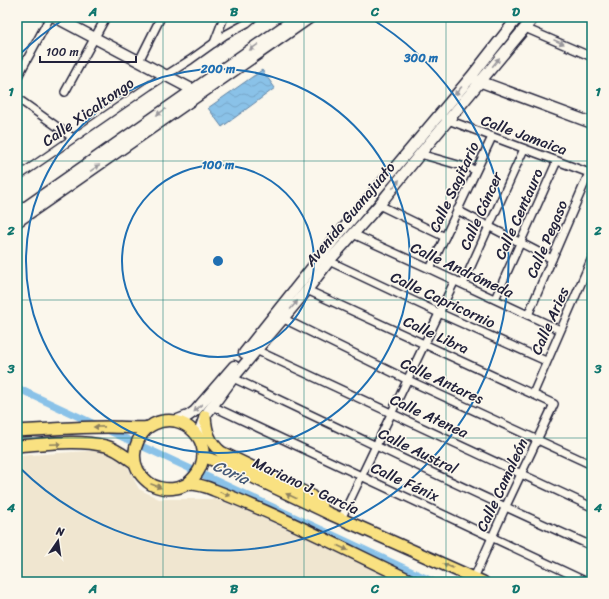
<svg xmlns="http://www.w3.org/2000/svg" width="609" height="599" font-family="Sriracha,sans-serif">
	<defs>
		<pattern id="water-waves" width="16" height="10" patternUnits="userSpaceOnUse"><rect width="16" height="10" fill="#8ac2e8"/><path d="M0 5q4-4 8 0t8 0" fill="none" stroke="#77a6c8"/></pattern>
	</defs>
	<rect width="100%" height="100%" fill="#fbf7ec"/>
	<filter id="ink" filterUnits="userSpaceOnUse"><feTurbulence type="fractalNoise" baseFrequency=".025" numOctaves="2"/><feDisplacementMap in="SourceGraphic" scale="8" xChannelSelector="R" yChannelSelector="G"/><feConvolveMatrix kernelMatrix="1 2 1 2 8 2 1 2 1" color-interpolation-filters="sRGB"/></filter>
	<g filter="url(#ink)">
		<!-- built -->
		<path fill="#f0e6d0" d="M101,450L113,455L127,466L139,489L159,499H217L245,510L402,582H17V456Z"/>
		<!-- water -->
		<path fill="url(#water-waves)" stroke="#6082a3" d="M262,70L275,88L222,127L208,108Z"/>
		<g fill="none" stroke-linecap="round" stroke-linejoin="round">
			<!-- canal -->
			<path stroke="#8ac2e8" stroke-width="7" d="M17,388L434,582"/>
			<!-- street casing -->
			<g stroke="#22223b" stroke-width="10">
				<g id="street">
					<path d="M525,28L592,57"/>
					<path d="M214,43L224,17"/>
					<path d="M139,61L161,17"/>
					<path d="M17,78L50,17"/>
					<path d="M65,92L106,17"/>
					<path d="M17,98L73,138"/>
					<path d="M445,118L448,120L592,174"/>
					<path d="M420,154L476,170"/>
					<path d="M17,177L149,86L190,60L225,35L247,23L254,17"/>
					<path d="M379,205L445,237"/>
					<path d="M457,210L552,259"/>
					<path d="M353,234L430,269L560,330"/>
					<path d="M329,261L439,313L546,361"/>
					<path d="M430,269L492,137"/>
					<path d="M463,284L524,149"/>
					<path d="M307,290L554,404L505,508L474,578"/>
					<path d="M495,299L557,161"/>
					<path d="M528,315L589,173"/>
					<path d="M280,317L408,380L592,465"/>
					<path d="M256,350L592,507"/>
					<path d="M233,378C353,434 471,493 592,546"/>
					<path d="M533,394L592,258"/>
					<path d="M212,406L587,582"/>
					<path d="M341,519L455,280"/>
				</g>
			</g>
			<!-- secondary casing -->
			<g stroke="#22223b" stroke-width="13">
				<g id="secondary">
					<path d="M55,17L197,92"/>
					<path d="M476,80L592,123"/>
					<path d="M17,213L297,17"/>
					<path d="M17,222L311,17"/>
					<path d="M244,353L334,240L471,77L518,17"/>
					<path d="M175,421L188,416L195,411L234,366"/>
					<path d="M198,437L201,427L205,416L233,378L307,290L329,261L379,205L420,154L534,17"/>
				</g>
			</g>
			<!-- primary casing -->
			<g stroke="#22223b" stroke-width="14">
				<g id="primary">
					<path d="M205,416C206,431 209,442 221,452L310,495L322,507"/>
					<path d="M148,427C132,443 128,466 148,482C155,488 167,490 176,488C180,488 184,485 188,484C196,484 207,487 214,490C282,516 348,551 414,582"/>
					<path d="M17,431C48,429 78,427 109,427C118,427 142,429 149,427C151,426 152,425 154,424C160,421 168,420 175,421C189,424 201,436 203,450C204,465 198,475 187,484"/>
					<path d="M17,446C46,444 78,439 106,446C117,449 126,457 135,463"/>
					<path d="M203,456L242,472L328,513L483,582"/>
				</g>
			</g>
			<!-- street -->
			<use href="#street" stroke="#fbf7ec" stroke-width="7"/>
			<!-- secondary -->
			<use href="#secondary" stroke="#fbf7ec" stroke-width="10"/>
			<!-- primary -->
			<use href="#primary" stroke="#f9e181" stroke-width="11"/>
		</g>
		<!-- one-way arrows -->
		<defs><path id="oneway-solid" d="M-6-.8H1V-3.2L6.5 0L1 3.2V.8H-6Z"/></defs>
		<g fill="#99979c">
			<use href="#oneway-solid" transform="translate(559 42) rotate(23)"/>
			<use href="#oneway-solid" transform="translate(254 47) rotate(145)"/>
			<use href="#oneway-solid" transform="translate(496 62) rotate(-51)"/>
			<use href="#oneway-solid" transform="translate(458 91) rotate(130)"/>
			<use href="#oneway-solid" transform="translate(161 112) rotate(145)"/>
			<use href="#oneway-solid" transform="translate(95 168) rotate(-35)"/>
			<use href="#oneway-solid" transform="translate(396 184) rotate(-51)"/>
			<use href="#oneway-solid" transform="translate(294 305) rotate(-50)"/>
			<use href="#oneway-solid" transform="translate(198 408) rotate(136)"/>
		</g>
		<g fill="#8e825e">
			<use href="#oneway-solid" transform="translate(99 427) rotate(179)"/>
			<use href="#oneway-solid" transform="translate(56 444) rotate(-3)"/>
			<use href="#oneway-solid" transform="translate(156 486) rotate(21)"/>
			<use href="#oneway-solid" transform="translate(225 494) rotate(21)"/>
			<use href="#oneway-solid" transform="translate(291 496) rotate(-155)"/>
			<use href="#oneway-solid" transform="translate(343 548) rotate(25)"/>
			<use href="#oneway-solid" transform="translate(448 566) rotate(-157)"/>
		</g>
	</g>
	<!-- grid -->
	<path fill="none" stroke="#0f766e" stroke-width="1" stroke-opacity="0.55" d="M163,17V582M304,17V582M446,17V582M17,161H592M17,300H592M17,438H592"/>
	<!-- distance rings -->
	<g fill="none" stroke="#1f6fb2" stroke-width="2">
		<circle cx="218" cy="261" r="96"/>
		<circle cx="218" cy="261" r="192"/>
		<path d="M19 55A287 287 0 0 1 66 18M370 18A287 287 0 1 1 19 467"/>
	</g>
	<g text-anchor="middle" dominant-baseline="central" stroke-width="3" stroke-linejoin="round" paint-order="stroke">
		<!-- street labels -->
		<g font-size="15" fill="#22223b" stroke="#fbf7ec">
			<text transform="translate(88 112) rotate(-35)">Calle Xicaltongo</text>
			<text transform="translate(524 135) rotate(20)">Calle Jamaica</text>
			<text transform="translate(454 187) rotate(-65)">Calle Sagitario</text>
			<text transform="translate(481 211) rotate(-66)">Calle Cáncer</text>
			<text transform="translate(350 214) rotate(-50)">Avenida Guanajuato</text>
			<text transform="translate(519 214) rotate(-66)">Calle Centauro</text>
			<text transform="translate(547 239) rotate(-67)">Calle Pegaso</text>
			<text transform="translate(462 270) rotate(25)">Calle Andrómeda</text>
			<text transform="translate(443 300) rotate(25)">Calle Capricornio</text>
			<text transform="translate(550 321) rotate(-66)">Calle Aries</text>
			<text transform="translate(436 335) rotate(25)">Calle Libra</text>
			<text transform="translate(442 381) rotate(25)">Calle Antares</text>
			<text transform="translate(429 416) rotate(25)">Calle Atenea</text>
			<text transform="translate(418 451) rotate(26)">Calle Austral</text>
			<text transform="translate(405 482) rotate(25)">Calle Fénix</text>
			<text transform="translate(502 485) rotate(-65)">Calle Camaleón</text>
			<text transform="translate(306 486) rotate(25)">Mariano J. García</text>
		</g>
		<!-- water labels -->
		<g font-size="16" font-style="italic" fill="#465a78" stroke="#fbf7ec">
			<text transform="translate(231 472) rotate(25)">Coria</text>
		</g>
	</g>
	<circle cx="218" cy="261" r="6" fill="#1f6fb2" stroke="#fbf7ec" stroke-width="2"/>
	<g font-size="12" text-anchor="middle" font-weight="bold" fill="#1f6fb2" stroke="#fbf7ec" stroke-width="3" stroke-linejoin="round" paint-order="stroke">
		<text x="421" y="62">300 m</text>
		<text x="218" y="73">200 m</text>
		<text x="218" y="169">100 m</text>
	</g>
	<!-- margin -->
	<rect width="609" height="599" fill="none" stroke="#fbf7ec" stroke-width="44"/>
	<!-- north arrow -->
	<g transform="translate(58 541) rotate(13)" stroke="#fbf7ec" stroke-width="3" paint-order="stroke">
	<path d="M0-3L7 15L0 10L-7 15Z" fill="#22223b"/>
	<text y="-6" font-size="11" font-weight="bold" text-anchor="middle" fill="#22223b">N</text>
	</g>
	<!-- scale -->
	<path d="M40 56v6h96v-6" fill="none" stroke="#22223b" stroke-width="2"/>
	<text x="46" y="56" font-size="12" fill="#22223b" stroke="#fbf7ec" stroke-width="3" paint-order="stroke">100 m</text>
	<rect x="22" y="22" width="565" height="555" fill="none" stroke="#0f766e" stroke-width="1.5"/>
	<g font-size="13" text-anchor="middle" font-weight="bold" fill="#0f766e">
		<text x="93" y="16">A</text>
		<text x="234" y="16">B</text>
		<text x="375" y="16">C</text>
		<text x="516" y="16">D</text>
		<text x="11" y="96">1</text>
		<text x="598" y="96">1</text>
		<text x="11" y="235">2</text>
		<text x="598" y="235">2</text>
		<text x="11" y="373">3</text>
		<text x="598" y="373">3</text>
		<text x="11" y="512">4</text>
		<text x="598" y="512">4</text>
		<text x="93" y="593">A</text>
		<text x="234" y="593">B</text>
		<text x="375" y="593">C</text>
		<text x="516" y="593">D</text>
	</g>
</svg>
